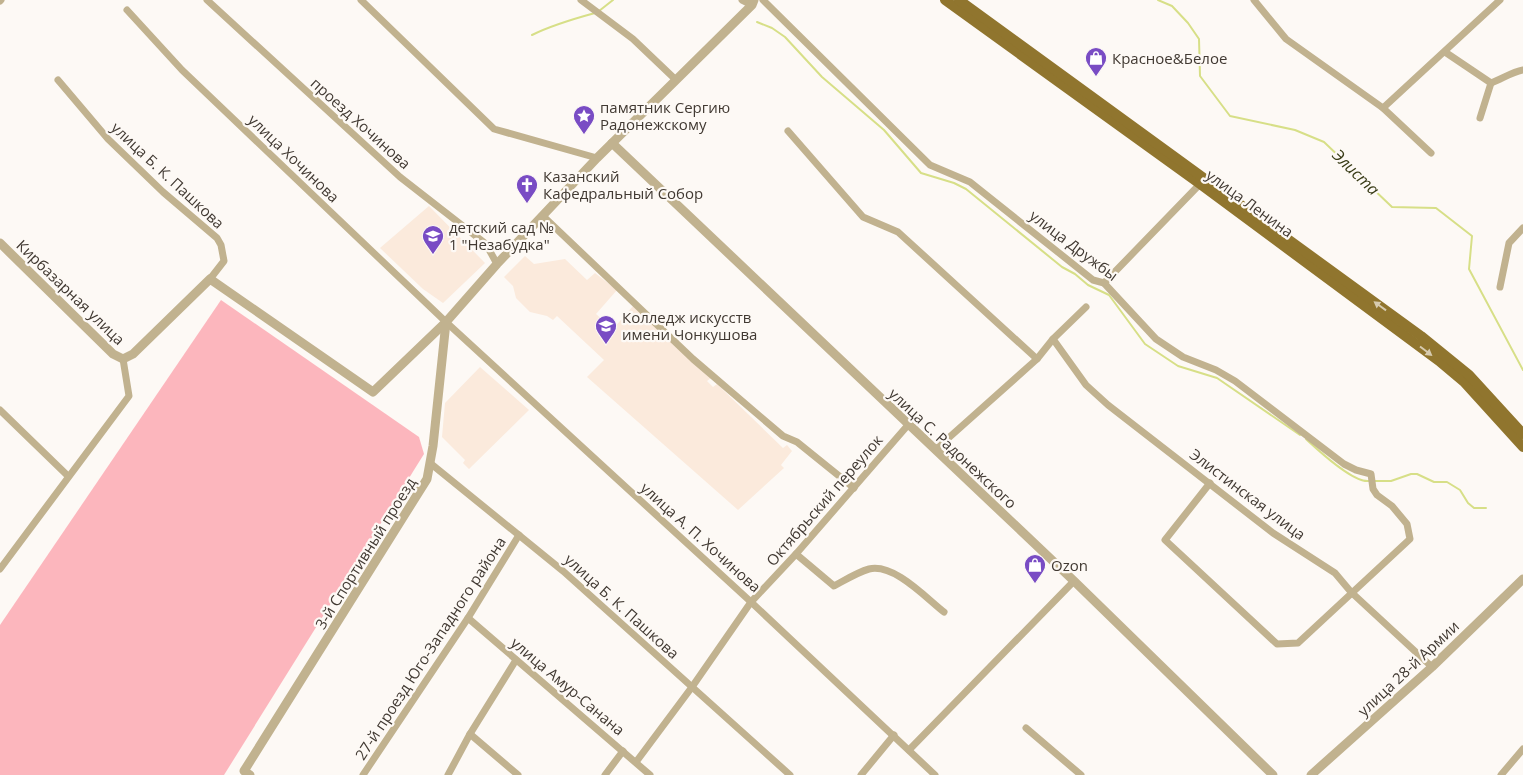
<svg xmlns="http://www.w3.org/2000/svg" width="1523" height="775" font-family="'Open Sans',sans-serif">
	<rect width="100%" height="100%" fill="#fdf9f5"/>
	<!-- built -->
	<g fill="#fbeadc">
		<path d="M429,206L485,263L443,303L423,289L380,248Z"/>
		<path d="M525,256L534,264L565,259L587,280L595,273L617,290L596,314L613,329L633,306L711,378L707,381L713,387L717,384L783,448L787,445L792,451L781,465L784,468L738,510L587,377L604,360L557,316L553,320L547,316L530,312L516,298L513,286L504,277Z"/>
		<path d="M480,367L529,410L469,469L463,463L465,460L442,437L445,403Z"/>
	</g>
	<!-- green -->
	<path fill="#fcb6bd" d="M221,300L419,437L424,454L224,775H0V625Z"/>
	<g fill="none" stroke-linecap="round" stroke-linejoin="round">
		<!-- stream -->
		<g stroke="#d7df87" stroke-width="2">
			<path d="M1158,0L1172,6L1188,23L1199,39L1200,76L1230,116L1295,130L1324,142L1392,207L1436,208L1472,236L1469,269L1523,370"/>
			<path d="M599,11L613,0"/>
			<path d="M757,22L772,28L785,37L822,77L884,130L921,173L954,183L966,189L1062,267L1075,274L1088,285L1109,295L1145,344L1178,366L1217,378L1300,435"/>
			<path d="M532,35C552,25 573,19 595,13"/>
			<path d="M1306,439C1318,450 1353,483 1369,481"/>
			<path d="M1374,481H1391L1411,474H1417L1434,482H1447L1460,490L1468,503L1474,508H1486"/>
		</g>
		<!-- minor -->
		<g stroke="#c1b28f" stroke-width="7">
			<path d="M207,0L400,177L486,244L497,264"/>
			<path d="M361,0L494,129L597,158"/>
			<path d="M581,0L633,39L676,80"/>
			<path d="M742,0L752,5"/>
			<path d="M763,0L930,165L970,182L1093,280L1104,283L1156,339L1183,357L1216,370L1235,381L1344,464L1356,470L1371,474L1373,489L1377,495L1392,506L1407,524L1410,539L1298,643L1277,644L1165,540L1210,483"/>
			<path d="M1254,0L1286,39L1383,108L1431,153"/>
			<path d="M0,1L1,0"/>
			<path d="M127,10L182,70L446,322L751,602L935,775"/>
			<path d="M1445,52L1491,83C1502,79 1512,72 1523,70"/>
			<path d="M58,80L108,139L163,192L217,238L221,245L224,261L210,279"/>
			<path d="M1383,108L1500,0"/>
			<path d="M1480,118L1491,83"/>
			<path d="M788,131L863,217L898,232L1037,359"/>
			<path d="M543,216L693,359L783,436L797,442L854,488"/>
			<path d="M1104,283L1200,184"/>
			<path d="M1500,287L1509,243L1523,228"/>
			<path d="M1053,339L1086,385L1108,405L1273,533L1335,573L1351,592L1432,667"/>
			<path d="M0,410L68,476"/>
			<path d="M935,450L1037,359L1053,339L1086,307"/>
			<path d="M430,463L563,571L790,775"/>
			<path d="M796,554L834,586C845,580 858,572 869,569C894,563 926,598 944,612"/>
			<path d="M0,569L129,396L123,359"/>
			<path d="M468,618L650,775"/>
			<path d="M1026,728L1081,775"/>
			<path d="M470,734L518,775"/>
			<path d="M909,750L1074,581"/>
			<path d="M636,762L692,687L751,602L796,554L908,425"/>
			<path d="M363,775L468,618L519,535"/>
			<path d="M448,775L470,734L516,660"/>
			<path d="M605,775L623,751"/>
			<path d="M861,775L894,735"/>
			<path d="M1501,775L1523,749"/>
		</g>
		<!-- tertiary -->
		<g stroke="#c1b28f" stroke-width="9">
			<path d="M612,143L1074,581L1273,775"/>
			<path d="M0,243L113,354L123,359L133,354L210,279L373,392L446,322L497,264L597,158L752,5L754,0"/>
			<path d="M250,775L244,771L427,479L433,446L446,322"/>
			<path d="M1311,775L1432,667L1523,579"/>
		</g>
		<!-- primary -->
		<g stroke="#90752e" stroke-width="10">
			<path d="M945,0L1200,184L1439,361L1464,382L1523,447"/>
			<path d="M959,0L1421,336L1469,375L1523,434"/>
		</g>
	</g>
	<!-- one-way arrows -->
	<defs><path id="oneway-solid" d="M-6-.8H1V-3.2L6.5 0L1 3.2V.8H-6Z" transform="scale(1.25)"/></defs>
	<g fill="#d7cbaf">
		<use href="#oneway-solid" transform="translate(1380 306) rotate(-144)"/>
		<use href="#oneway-solid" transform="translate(1426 351) rotate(37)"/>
	</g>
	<!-- icons -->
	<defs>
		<g id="shop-pin" transform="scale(1.125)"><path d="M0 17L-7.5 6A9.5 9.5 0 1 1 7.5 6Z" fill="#794cc4" stroke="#fdf9f5"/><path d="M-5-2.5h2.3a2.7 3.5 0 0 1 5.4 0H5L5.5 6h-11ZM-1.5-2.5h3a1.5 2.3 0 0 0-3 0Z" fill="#fff"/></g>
		<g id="sight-pin" transform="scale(1.125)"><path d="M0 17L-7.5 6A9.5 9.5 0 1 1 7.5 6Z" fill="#794cc4" stroke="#fdf9f5"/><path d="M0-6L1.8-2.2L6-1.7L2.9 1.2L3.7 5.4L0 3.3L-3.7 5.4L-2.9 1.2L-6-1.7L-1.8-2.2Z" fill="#fff"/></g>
		<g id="church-pin" transform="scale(1.125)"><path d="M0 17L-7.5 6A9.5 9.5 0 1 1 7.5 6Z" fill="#794cc4" stroke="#fdf9f5"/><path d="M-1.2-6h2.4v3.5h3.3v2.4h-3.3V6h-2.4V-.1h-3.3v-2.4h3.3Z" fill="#fff"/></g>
		<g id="school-pin" transform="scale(1.125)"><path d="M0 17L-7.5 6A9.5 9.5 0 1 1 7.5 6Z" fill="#794cc4" stroke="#fdf9f5"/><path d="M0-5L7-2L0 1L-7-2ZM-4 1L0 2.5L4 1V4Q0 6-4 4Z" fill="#fff"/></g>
		<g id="university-pin" transform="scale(1.125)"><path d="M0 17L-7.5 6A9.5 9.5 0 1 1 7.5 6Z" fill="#794cc4" stroke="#fdf9f5"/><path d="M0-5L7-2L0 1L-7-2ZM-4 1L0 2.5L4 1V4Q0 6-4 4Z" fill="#fff"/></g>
	</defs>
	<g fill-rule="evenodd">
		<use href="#shop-pin" x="1096" y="58"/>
		<use href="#sight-pin" x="584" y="116"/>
		<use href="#church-pin" x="527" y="185"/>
		<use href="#school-pin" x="433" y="236"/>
		<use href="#university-pin" x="606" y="326"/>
		<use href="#shop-pin" x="1035" y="565"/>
	</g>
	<g text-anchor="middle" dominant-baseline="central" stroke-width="4.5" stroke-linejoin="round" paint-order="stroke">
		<!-- poi labels -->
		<g font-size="15" fill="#413932" stroke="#fdf9f5" text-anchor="start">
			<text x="1112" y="58">Красное&amp;Белое</text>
			<text x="600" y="107">памятник Сергию<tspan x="600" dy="17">Радонежскому</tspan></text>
			<text x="543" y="176">Казанский<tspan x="543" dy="17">Кафедральный Собор</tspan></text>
			<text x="449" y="227">детский сад №<tspan x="449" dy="17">1 "Незабудка"</tspan></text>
			<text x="622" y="317">Колледж искусств<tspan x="622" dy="17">имени Чонкушова</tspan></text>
			<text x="1051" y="565">Ozon</text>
		</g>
		<!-- street labels -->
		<g font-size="15" fill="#413932" stroke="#fdf9f5">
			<text transform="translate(361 123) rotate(42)">проезд Хочинова</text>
			<text transform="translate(294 158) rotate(44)">улица Хочинова</text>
			<text transform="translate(168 175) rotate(43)">улица Б. К. Пашкова</text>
			<text transform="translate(1250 203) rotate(36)">улица Ленина</text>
			<text transform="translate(1074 245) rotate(37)">улица Дружбы</text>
			<text transform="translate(71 292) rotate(44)">Кирбазарная улица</text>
			<text transform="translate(953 448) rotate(43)">улица С. Радонежского</text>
			<text transform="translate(1248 494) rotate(37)">Элистинская улица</text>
			<text transform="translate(824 500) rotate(-49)">Октябрьский переулок</text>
			<text transform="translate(701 537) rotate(42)">улица А. П. Хочинова</text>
			<text transform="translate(365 553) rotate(-58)">3-й Спортивный проезд</text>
			<text transform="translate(622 606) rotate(42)">улица Б. К. Пашкова</text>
			<text transform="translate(430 648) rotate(-57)">27-й проезд Юго-Западного района</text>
			<text transform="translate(1408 668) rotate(-43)">улица 28-й Армии</text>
			<text transform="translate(568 686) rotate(40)">улица Амур-Санана</text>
		</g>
		<!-- water labels -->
		<g font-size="16" font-style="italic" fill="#383b16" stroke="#fdf9f5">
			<text transform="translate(1356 172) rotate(44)">Элиста</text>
		</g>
	</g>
</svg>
